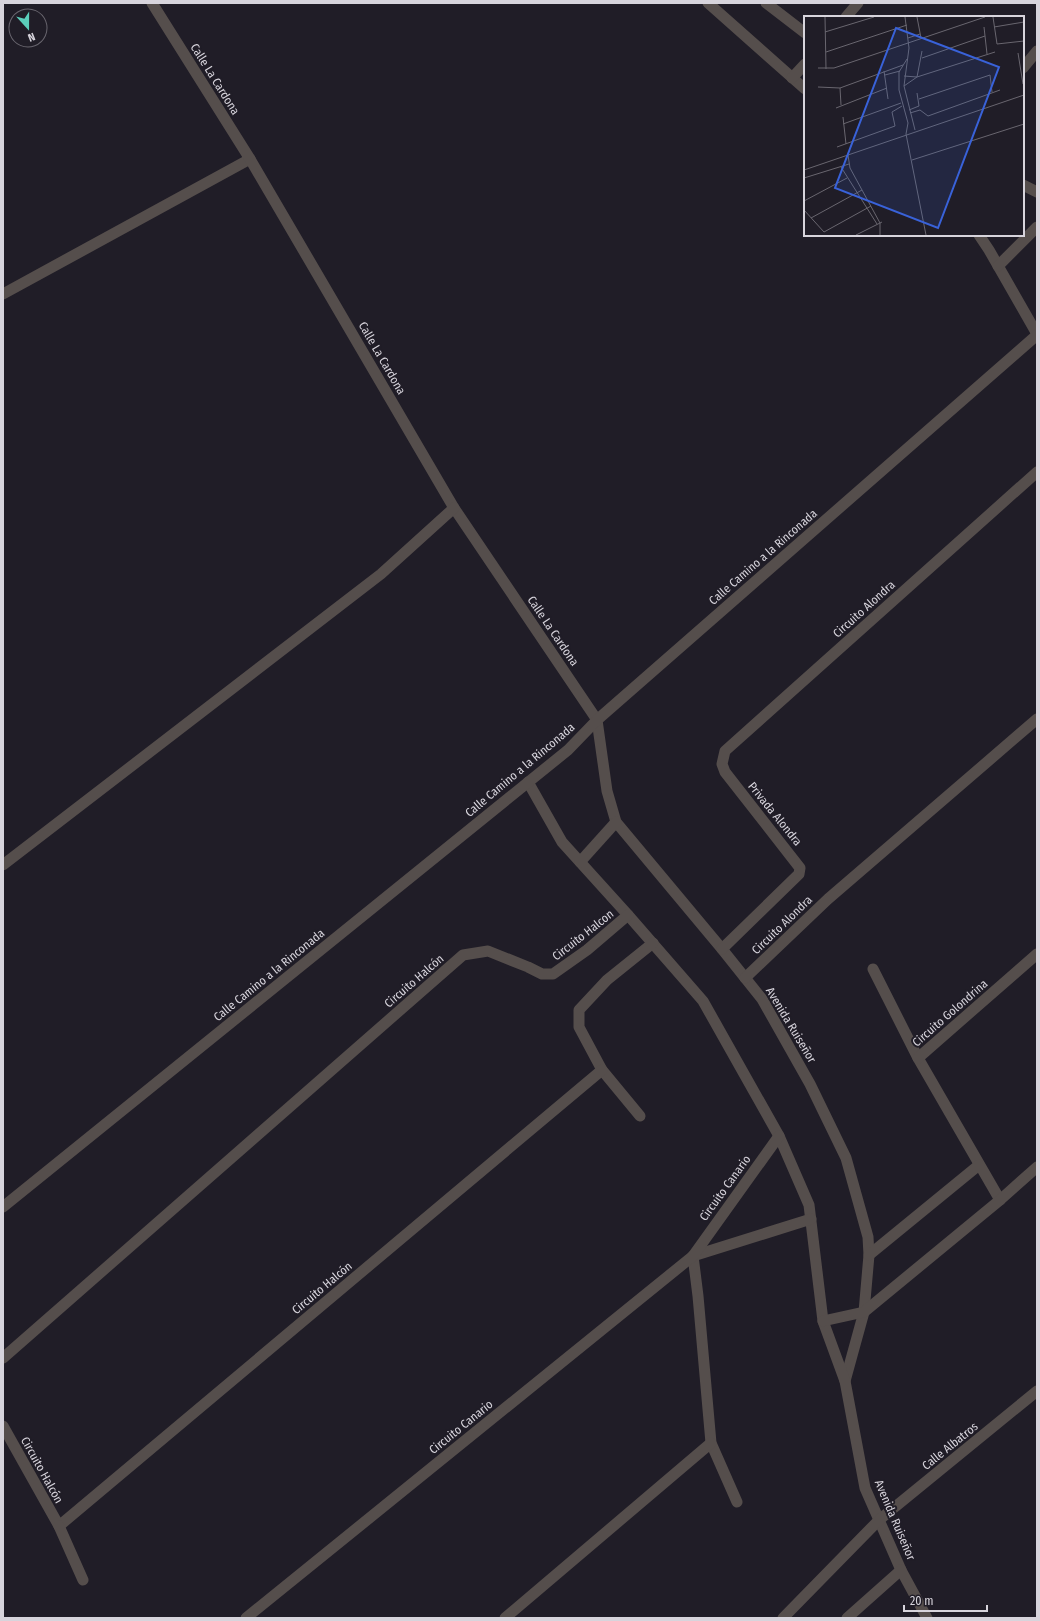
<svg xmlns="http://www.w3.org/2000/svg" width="1040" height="1621" font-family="'Fira Sans Condensed',sans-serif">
	<rect width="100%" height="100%" fill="#201d27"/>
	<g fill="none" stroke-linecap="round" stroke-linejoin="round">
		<!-- service -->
		<path stroke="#554e4c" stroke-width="11" d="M3,294L250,159"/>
		<!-- minor -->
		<g stroke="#554e4c" stroke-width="11">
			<path d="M152,3L250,159L454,508L597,720L607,791L616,822L722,949L762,999L810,1084L846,1158L868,1237L869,1255L864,1312L845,1381"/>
			<path d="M708,3L805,89"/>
			<path d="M766,3L805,33"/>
			<path d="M846,17L858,3"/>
			<path d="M1023,68L1037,51"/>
			<path d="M792,78L805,64"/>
			<path d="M1023,185L1037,192"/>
			<path d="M979,235L989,250L1037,334"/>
			<path d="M998,266L1037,227"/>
			<path d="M528,782L562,842L628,915L703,1001L779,1136L809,1205L823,1321L845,1381L865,1488L901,1570L927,1618"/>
			<path d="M580,862L616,822"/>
			<path d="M3,865L381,574L454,508"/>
			<path d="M722,949L799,874L800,868L725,772L722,764L725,751L1037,472"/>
			<path d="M873,969L918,1058L1000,1200"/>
			<path d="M745,978L828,899L1037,719"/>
			<path d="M918,1058L1037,954"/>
			<path d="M640,1116L602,1070L579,1027V1010L607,980L653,943"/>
			<path d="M3,1207L568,750L597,720L1037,335"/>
			<path d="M869,1255L979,1165"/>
			<path d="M693,1256L698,1296L711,1443L737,1502"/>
			<path d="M693,1256L811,1219"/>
			<path d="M823,1321L864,1312L1000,1200L1037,1167"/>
			<path d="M3,1358L463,955L488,951L528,967L542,974H553L587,950L628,915"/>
			<path d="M3,1426L59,1526L602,1070"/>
			<path d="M59,1526L83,1580"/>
			<path d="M246,1618L693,1256L779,1136"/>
			<path d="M505,1618L711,1443"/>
			<path d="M783,1618L879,1520L1037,1391"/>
			<path d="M847,1618L901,1570"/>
		</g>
	</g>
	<g text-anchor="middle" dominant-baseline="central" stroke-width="4" stroke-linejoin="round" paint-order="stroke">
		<!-- street labels -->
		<g font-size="12" fill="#d7d4dc" stroke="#201d27">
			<text transform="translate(215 79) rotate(58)">Calle La Cardona</text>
			<text transform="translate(382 358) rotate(60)">Calle La Cardona</text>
			<text transform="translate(763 557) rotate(-41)">Calle Camino a la Rinconada</text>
			<text transform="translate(864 609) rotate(-42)">Circuito Alondra</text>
			<text transform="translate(553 631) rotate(56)">Calle La Cardona</text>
			<text transform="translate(520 770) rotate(-40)">Calle Camino a la Rinconada</text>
			<text transform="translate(775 814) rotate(51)">Privada Alondra</text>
			<text transform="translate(782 925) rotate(-44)">Circuito Alondra</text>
			<text transform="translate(583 935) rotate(-38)">Circuito Halcon</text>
			<text transform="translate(269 975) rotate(-39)">Calle Camino a la Rinconada</text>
			<text transform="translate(414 981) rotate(-41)">Circuito Halcón</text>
			<text transform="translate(950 1013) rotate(-41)">Circuito Golondrina</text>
			<text transform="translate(791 1025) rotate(59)">Avenida Ruiseñor</text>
			<text transform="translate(725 1188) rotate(-54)">Circuito Canario</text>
			<text transform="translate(322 1288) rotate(-40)">Circuito Halcón</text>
			<text transform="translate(461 1427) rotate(-39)">Circuito Canario</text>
			<text transform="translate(950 1446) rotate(-39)">Calle Albatros</text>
			<text transform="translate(42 1470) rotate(61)">Circuito Halcón</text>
			<text transform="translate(895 1520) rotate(67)">Avenida Ruiseñor</text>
		</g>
	</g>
	<!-- overview -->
	<g transform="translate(804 16)">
		<rect width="220" height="220" fill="#201d27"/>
		<path fill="none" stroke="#69666f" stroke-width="1" d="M21,1L22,53M101,1L105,32L100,70L111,114M113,1L117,22M189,1L193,28L220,25M180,11L183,38M190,11L220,6M21,16L70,1M104,22L116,18M22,36L103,9M214,37L219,68M118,42L181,20M103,43L95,56V74L104,107L102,118L122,219M14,52H30L181,1M80,55L84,83M81,59L96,55M100,60L113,61M113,61L118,35M100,70L113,61L191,36M14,71L36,72L99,49M36,72L37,89M115,83L186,59L188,76M32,92L83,72M105,94L115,90L113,77M106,97L116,94L124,100L196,74M39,101L42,128M39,108L97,87M33,131L91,110L88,96L98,90M44,139L46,152L76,207V219M108,144L220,108M37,151L73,208M0,154L220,79M0,162L45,148M0,185L43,162M0,194L20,216L67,190M7,202L58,174M52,219L78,206"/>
		<path fill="#3962d9" fill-opacity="0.15" stroke="#3962d9" stroke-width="2" d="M92,12L195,51L134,212L31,172Z"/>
		<rect width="220" height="220" fill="none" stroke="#d7d4dc" stroke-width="2"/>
	</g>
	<!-- border -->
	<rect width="1040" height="1621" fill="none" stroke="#d7d4dc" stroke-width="8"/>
	<!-- north arrow -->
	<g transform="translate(28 28) rotate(159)"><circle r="19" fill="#201d27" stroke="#69666f"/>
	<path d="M0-3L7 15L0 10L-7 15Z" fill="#5bcebb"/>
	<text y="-6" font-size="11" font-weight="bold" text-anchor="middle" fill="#d7d4dc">N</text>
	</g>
	<!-- scale -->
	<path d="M904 1605v6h83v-6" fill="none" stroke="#d7d4dc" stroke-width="2"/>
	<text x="910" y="1605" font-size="12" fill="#d7d4dc" stroke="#201d27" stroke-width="3" paint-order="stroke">20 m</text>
</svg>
